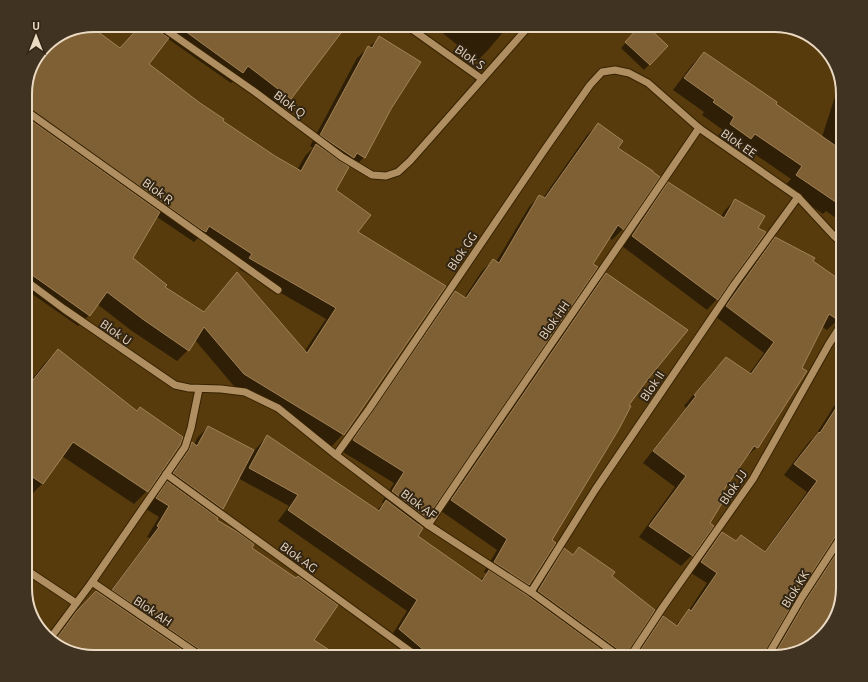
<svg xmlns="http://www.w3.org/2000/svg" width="868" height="682" font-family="Ubuntu,sans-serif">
	<rect width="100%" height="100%" fill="#573b0c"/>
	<!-- shadow -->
	<g fill="#0007" fill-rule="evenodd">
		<path d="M141,25H328L290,98L279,109L237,78L231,83L167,38L147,64L222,122L274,157L297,170L305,156L313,148L310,146L357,58L379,38L390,109L364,157L354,168L343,162L335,191L357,233L343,434L332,446L233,385L195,340L188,350L177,361L132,331L97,304L89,315L78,326L25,289V89L119,49ZM157,217L194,242L198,238L242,265L239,269L326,319L304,352L237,274L226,285L203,313L164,287L131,258Z"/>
		<path d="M426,25H509L488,50L477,61L439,30L436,32Z"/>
		<path d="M643,25L667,46L644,70L621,48Z"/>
		<path d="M704,53L774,105L822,137L840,81L843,94V223L826,211L823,214L784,187L791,179L743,146L738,150L718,136L723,130L702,115L704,112L673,90L692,65Z"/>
		<path d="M598,124L617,148L658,177L623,229L612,240L609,237L426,517L418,525L417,536L480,580L487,574L484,572L497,550L441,511L596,284L606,274L647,378L627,406L551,540L529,584L521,592L530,599L554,560L564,550L572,555L579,549L610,577L625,657H418L390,638L407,611L278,521L289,506L238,478L222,509L214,516L216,521L251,549L313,641L338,657H94L52,641L65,624L85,603L105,598L150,538L147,537L159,517L146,509L157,493L165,486L163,484L181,455L192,444L194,445L197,438L208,427L254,451L267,436L377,510L383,504L382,502L394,483L343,452L444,303L455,292L464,298L482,271L493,260L496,262L529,207L539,196L543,198L587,135Z"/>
		<path d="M668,184L721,217L725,210L735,200L757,228L765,232L717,299L707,310L622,246L658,194Z"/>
		<path d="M775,238L812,262L842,316L827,330L822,327L757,447L745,458L718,498L709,524L692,555L681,566L639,537L675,487L643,463L686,408L684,406L715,369L726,358L749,374L764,353L716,317L764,249Z"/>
		<path d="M58,350L136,411L140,408L147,491L134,504L62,456L42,484L29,497L25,494V388L45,363Z"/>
		<path d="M843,392V588L826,633L804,650L769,657L837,542L835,540H833L797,594L762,657H633L653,628L663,617L675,626L688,612L707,583L691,573L712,544L722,533L735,542L764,552L807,492L784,475L808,443L815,436Z"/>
		<path d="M38,627L47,632L45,635Z"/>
	</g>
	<!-- building -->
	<g fill="#7f6034" stroke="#a28256">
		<path d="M141,25H154L156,29L169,38L149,64L200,103L224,119L223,121L275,156L301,171L316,144L349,167L336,190L371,215L358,232L446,286L344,435L244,374L204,327L189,351L144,320L107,292L90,316L25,270V116L160,212L133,258L167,285L165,287L204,312L237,272L307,353L336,308L249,258L252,254L209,226L206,232L199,228L25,105V89L32,63L48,42L90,26L120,48Z"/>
		<path d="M168,25H347L291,99L248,66L243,73L178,26L175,30Z"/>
		<path d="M641,25H646L668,46L650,65L625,42Z"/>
		<path d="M379,36L421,62L391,109L365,158L357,153L354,158L320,135L368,46L372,48Z"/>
		<path d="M704,52L777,102L776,104L843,151V207L796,175L802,166L755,134L751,139L730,124L734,117L713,102L715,100L684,78Z"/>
		<path d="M598,123L623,141L618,148L653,171V172L660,177L624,230L618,225L593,264L598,267L427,518L392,491L404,472L353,440L455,291L466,298L493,259L499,263L539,195L545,198Z"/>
		<path d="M668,182L724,218L735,199L765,216L758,228L766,232L718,300L632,236Z"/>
		<path d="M775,237L815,258L813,261L843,282V317L838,320L829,314L802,368L807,371L758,448L754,446L719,497L724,500L710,523L714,526L693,556L649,526L686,476L653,451L696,396L694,395L726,357L751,374L774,342L726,306Z"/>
		<path d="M606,273L688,330L648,379L629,405L631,406L619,429L552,540L556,543L529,585L494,562L507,539L451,500Z"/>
		<path d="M58,349L137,411L140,407L183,437L180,445L148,492L73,442L43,484L25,472V390Z"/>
		<path d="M843,397V529L839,531L798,594L762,657H636L663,616L677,626L689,609L691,611L717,573L701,562L722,532L736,541L741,535L765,552L817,481L794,464L819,432L820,433Z"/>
		<path d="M208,426L254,450L223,509L173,473L189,450L192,442L197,446Z"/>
		<path d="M267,435L379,511L386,500L423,528L418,536L482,581L489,570L528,596L612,657H432L399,629L417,600L288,510L298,495L249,468Z"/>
		<path d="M167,481L218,518L217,520L239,533L254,544L252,548L296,578L298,576L338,605L314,640L340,657H207L205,653L112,590L159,527L157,526L169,506L156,498Z"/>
		<path d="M843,543V588L826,633L804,650L773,657L806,600Z"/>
		<path d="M579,547L615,572L612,576L655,610L625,657L623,653L538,591L564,548L573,555Z"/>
		<path d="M96,591L193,657H94L54,642L76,612Z"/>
	</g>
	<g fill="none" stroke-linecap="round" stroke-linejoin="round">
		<!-- minor casing -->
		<g stroke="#382301" stroke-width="9">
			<g id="minor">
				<path d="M159,25L255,92L342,157L372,175L386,176L398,172L410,161L530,25"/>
				<path d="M406,25L482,79"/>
				<path d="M25,110L278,290"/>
				<path d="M25,280L64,309L175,385L189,388L221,389L245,392L278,408L336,455L428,525L531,592L620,657"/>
				<path d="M336,455L369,409L543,152L590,85L602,72L615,70L629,73L648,83L699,128L798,197L834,236L843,244"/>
				<path d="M166,474L418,657"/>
				<path d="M428,525C517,392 609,261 699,128"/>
				<path d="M25,569L76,603"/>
				<path d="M92,582L202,657"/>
				<path d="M531,592L595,490L734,285L798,197"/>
				<path d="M49,640L92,582L185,447L191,428L199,389"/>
				<path d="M630,657L663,607L753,479L829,344L843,322"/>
				<path d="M767,657L802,597L843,534"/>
			</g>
		</g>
		<!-- minor -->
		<use href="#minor" stroke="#af8f62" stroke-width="7"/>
	</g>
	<g text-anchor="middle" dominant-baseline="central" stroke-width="4" stroke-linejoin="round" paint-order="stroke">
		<!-- street labels -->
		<g font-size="12" fill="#ebdac3" stroke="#322513">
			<text transform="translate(470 57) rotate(35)">Blok S</text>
			<text transform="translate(290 104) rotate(37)">Blok Q</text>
			<text transform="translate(739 143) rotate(35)">Blok EE</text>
			<text transform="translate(158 191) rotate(36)">Blok R</text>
			<text transform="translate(462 251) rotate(-56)">Blok GG</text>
			<text transform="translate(554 320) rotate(-55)">Blok HH</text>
			<text transform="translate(116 332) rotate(35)">Blok U</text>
			<text transform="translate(652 386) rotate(-56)">Blok II</text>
			<text transform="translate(733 487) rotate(-56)">Blok JJ</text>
			<text transform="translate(419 504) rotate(37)">Blok AF</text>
			<text transform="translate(299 557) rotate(36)">Blok AG</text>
			<text transform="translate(795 589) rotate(-58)">Blok KK</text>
			<text transform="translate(153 611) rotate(34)">Blok AH</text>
		</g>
	</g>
	<!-- crop -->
	<path d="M0 0H868V682H0ZM94 32H774A62 62 0 0 1 836 94V588A62 62 0 0 1 774 650H94A62 62 0 0 1 32 588V94A62 62 0 0 1 94 32Z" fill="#413321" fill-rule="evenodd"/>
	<path fill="none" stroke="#ebdac3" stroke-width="2" d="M94 32H774A62 62 0 0 1 836 94V588A62 62 0 0 1 774 650H94A62 62 0 0 1 32 588V94A62 62 0 0 1 94 32Z"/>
	<!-- north arrow -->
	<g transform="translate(36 36)" stroke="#322513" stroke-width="3" paint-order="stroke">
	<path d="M0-3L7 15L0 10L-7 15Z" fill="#ebdac3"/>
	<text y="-6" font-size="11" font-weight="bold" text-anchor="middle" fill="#ebdac3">U</text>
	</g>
</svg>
